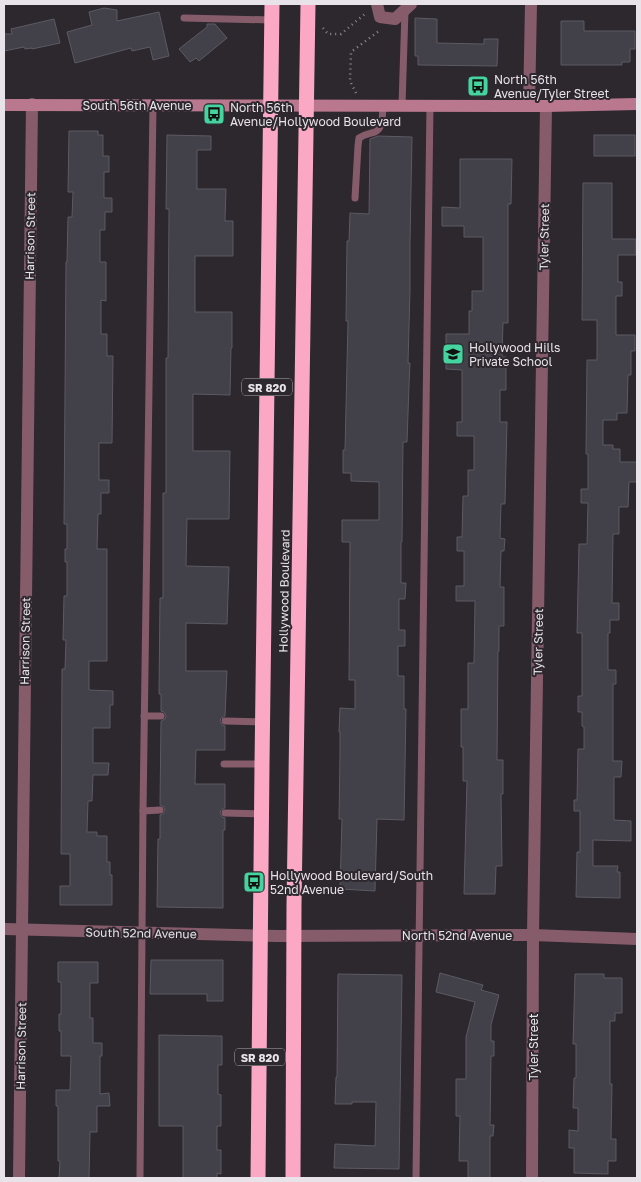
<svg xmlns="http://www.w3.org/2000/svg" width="641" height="1182" font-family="'Golos Text',sans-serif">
	<rect width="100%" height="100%" fill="#2d272e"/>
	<!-- building -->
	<g fill="#424049" stroke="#5c5a63">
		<path d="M104,8L117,10V21L159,12L169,56L153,60L150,47L132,51L131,48L75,63L67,32L92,25L89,12Z"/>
		<path d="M415,18L437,19V43L484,44V39H498L497,66L418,65V56H415Z"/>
		<path d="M54,19L60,43L32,49V48L25,49L24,47L4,51V34H12L11,29Z"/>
		<path d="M561,21H584V31H635V49H630V62H622V65H561Z"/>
		<path d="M207,24H215L227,38L199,61L196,58L190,62L179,49L207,27Z"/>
		<path d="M69,131H98V135H103V156H109V172H104V198H112V212H105V230H100V262H106V301L101,300V334H107V356H113L112,443H99V480H109V493H101V514H98L97,549H107V661H89V690L113,691V705H110V728H93V763H109L108,775H93L92,801H88L87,832H97V836H107V862H110V875H112V905H60V886H70V854H61L62,669H65L66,640H63L64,596H67V562H65V549H67V524H64L66,262H67L68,217H72L73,192H68Z"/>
		<path d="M167,135L211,136V150H197V189H226L225,221H233V256H195V312H232V348H231L230,395L193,394V451H230L229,519H187L186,566L229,567L227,624L186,623V671H227L225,716L221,718L220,721L222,725L225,726V750H196L195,784H225V808L221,810L220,813L222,817L225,818V830H223V908L157,907L158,839H160V815L163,814L165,810L164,807L160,805L161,721L165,719L166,716L164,712L161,711V694H159L160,598H163V493H166V358H168L169,209H166Z"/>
		<rect x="594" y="135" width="41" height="21"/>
		<path d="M378,136L412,137L410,242V291L408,363H410L409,385L407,442H403L402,542H401V583H406L405,599H399V630H405V646H398V676H404V709H406L404,820L377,819L375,891L340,889L342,819H339L340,755V732H339L340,708L355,709V680H349L350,542H342V520H379V482L351,481V473H343V450H345L348,321H346L347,241H349L350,213L369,214L370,139Z"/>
		<path d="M460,159H512L511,204H508V323H503L502,357H506V390H500V422H507L505,504H501L500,538L505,539L504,551H501L500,587H504V626H499V651H498L497,760H503V794H501L502,866H496L495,894H464L467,781H463V747H461V709H468V663H474L475,601H456V586H464V551H457V537H462L463,496H468V470H474V436H457V422H462V370L446,369V334H469V311H472V291H483V237H464V226H442V207L460,208Z"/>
		<path d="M583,183H612V239H636V255H618V282H622V296H616V335H635V351H631V375H628L627,413H617V420H603V445H613V449H620V462H637V482H629L628,507H619V534H613L612,603H619V620H610V633H608V670H616V684H613V761H622L621,777H614V820L631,821V841L593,840V866H618L617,872H620V898L576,897L577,852H580V811H574V800H577L578,749H584V727L582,726V712H578V696H582V633H577L579,544H587L588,503H581V489H588V454H586L587,360H597V320H582Z"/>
		<path d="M151,960H223V1001H207V994H150Z"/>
		<path d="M58,962H98V983H90V1018H93V1043H102V1056H100V1094L109,1093L110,1106H97V1132H90L89,1178H59L60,1161H58V1106H56V1090H70L71,1056H61V1031H59V1014H61V982H58Z"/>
		<path d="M440,973L483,985L481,990L499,995L491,1025V1041H494V1056H491L490,1125H494L493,1136H490V1178H468V1161H459L460,1116H456V1079H466V1037L475,1002L436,992Z"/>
		<path d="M338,974L402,975L399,1169L334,1168L335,1144L375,1146L376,1102H352V1104H335L336,1077H337Z"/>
		<path d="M575,974H604V978H622V1013H615V1021H610V1084H612L611,1139H616V1161H608V1174L574,1173V1148H569V1130L578,1131V1108H573L574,1078H576V1044H573Z"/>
		<path d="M159,1035L222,1036V1065H218V1094L221,1095V1126H217V1150H221V1174L217,1173V1178H183V1126H159Z"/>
	</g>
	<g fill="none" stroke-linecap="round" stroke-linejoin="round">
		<!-- path -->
		<g stroke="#8f8a90" stroke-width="2.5" stroke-dasharray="1 4" stroke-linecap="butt">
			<path d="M323,28L328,34H341L366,13"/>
			<path d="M356,93L350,81L351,52L379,31"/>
		</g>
		<!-- lane -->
		<g stroke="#865c6b" stroke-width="7">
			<path d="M184,18L272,20"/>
			<path d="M402,105L405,11"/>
			<path d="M355,198L358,146L359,138C365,134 369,134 375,132C384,128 382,114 383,105"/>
			<path d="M144,716H161"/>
			<path d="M225,721L263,722"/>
			<path d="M224,764H262"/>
			<path d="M143,811L160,810"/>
			<path d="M225,813L261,814"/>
			<path d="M140,1178L143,811L153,105"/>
			<path d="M416,1178L430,105"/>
		</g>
		<!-- street -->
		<g stroke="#865c6b" stroke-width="12">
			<path d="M377,4L380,17L395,19L411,4"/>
			<path d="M529,106L531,4"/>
			<path d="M4,929L277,936L533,935L637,939"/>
			<path d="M19,1178L32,104"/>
			<path d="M532,1178L533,935L546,106"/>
		</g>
		<!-- secondary -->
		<path stroke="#ba788f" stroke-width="12" d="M4,105L546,106L637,104"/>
		<!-- highway -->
		<g stroke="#fba8c5" stroke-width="15">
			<path d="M258,1178L262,764L272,4"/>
			<path d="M293,1178L294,905L308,4"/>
		</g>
	</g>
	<!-- icons -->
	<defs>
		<g id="bus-square" transform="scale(1.125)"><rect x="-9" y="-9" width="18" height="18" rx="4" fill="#45d49f" stroke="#2d272e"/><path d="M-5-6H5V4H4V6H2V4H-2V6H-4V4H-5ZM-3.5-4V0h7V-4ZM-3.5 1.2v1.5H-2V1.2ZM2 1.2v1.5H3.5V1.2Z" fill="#111"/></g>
		<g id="school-square" transform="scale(1.125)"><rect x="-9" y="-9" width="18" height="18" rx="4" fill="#45d49f" stroke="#2d272e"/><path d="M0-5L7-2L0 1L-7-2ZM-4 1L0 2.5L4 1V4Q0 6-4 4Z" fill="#111"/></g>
	</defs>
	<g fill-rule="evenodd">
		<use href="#bus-square" x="478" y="86"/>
		<use href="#bus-square" x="214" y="114"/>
		<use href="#school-square" x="453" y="354"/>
		<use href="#bus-square" x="254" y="882"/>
	</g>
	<g text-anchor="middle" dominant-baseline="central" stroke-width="4" stroke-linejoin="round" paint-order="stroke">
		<!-- shield labels -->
		<g fill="#2d272e" stroke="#b0abb0" stroke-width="1">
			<rect x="242" y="378.5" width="50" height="17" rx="4"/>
			<rect x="235" y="1048.5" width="50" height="17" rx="4"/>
		</g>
		<g font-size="11" font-weight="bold" fill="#e8e3e8">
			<text x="267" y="387">SR 820</text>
			<text x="260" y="1057">SR 820</text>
		</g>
		<!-- poi labels -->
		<g font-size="12" fill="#e8e3e8" stroke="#2d272e" text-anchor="start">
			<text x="494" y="79">North 56th<tspan x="494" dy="14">Avenue/Tyler Street</tspan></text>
			<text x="230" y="107">North 56th<tspan x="230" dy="14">Avenue/Hollywood Boulevard</tspan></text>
			<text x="469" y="347">Hollywood Hills<tspan x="469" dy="14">Private School</tspan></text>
			<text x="270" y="875">Hollywood Boulevard/South<tspan x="270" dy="14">52nd Avenue</tspan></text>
		</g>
		<!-- street labels -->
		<g font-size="12" fill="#e8e3e8" stroke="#2d272e">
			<text x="137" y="105">South 56th Avenue</text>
			<text transform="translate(30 236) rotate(-89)">Harrison Street</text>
			<text transform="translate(544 237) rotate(-89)">Tyler Street</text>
			<text transform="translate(284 591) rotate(-89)">Hollywood Boulevard</text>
			<text transform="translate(25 641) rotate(-89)">Harrison Street</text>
			<text transform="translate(538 642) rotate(-89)">Tyler Street</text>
			<text transform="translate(141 933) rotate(1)">South 52nd Avenue</text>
			<text x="457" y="935">North 52nd Avenue</text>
			<text transform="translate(21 1046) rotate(-89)">Harrison Street</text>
			<text transform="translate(533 1047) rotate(-90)">Tyler Street</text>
		</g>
	</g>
	<!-- border -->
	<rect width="641" height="1182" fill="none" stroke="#e8e3e8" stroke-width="10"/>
</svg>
